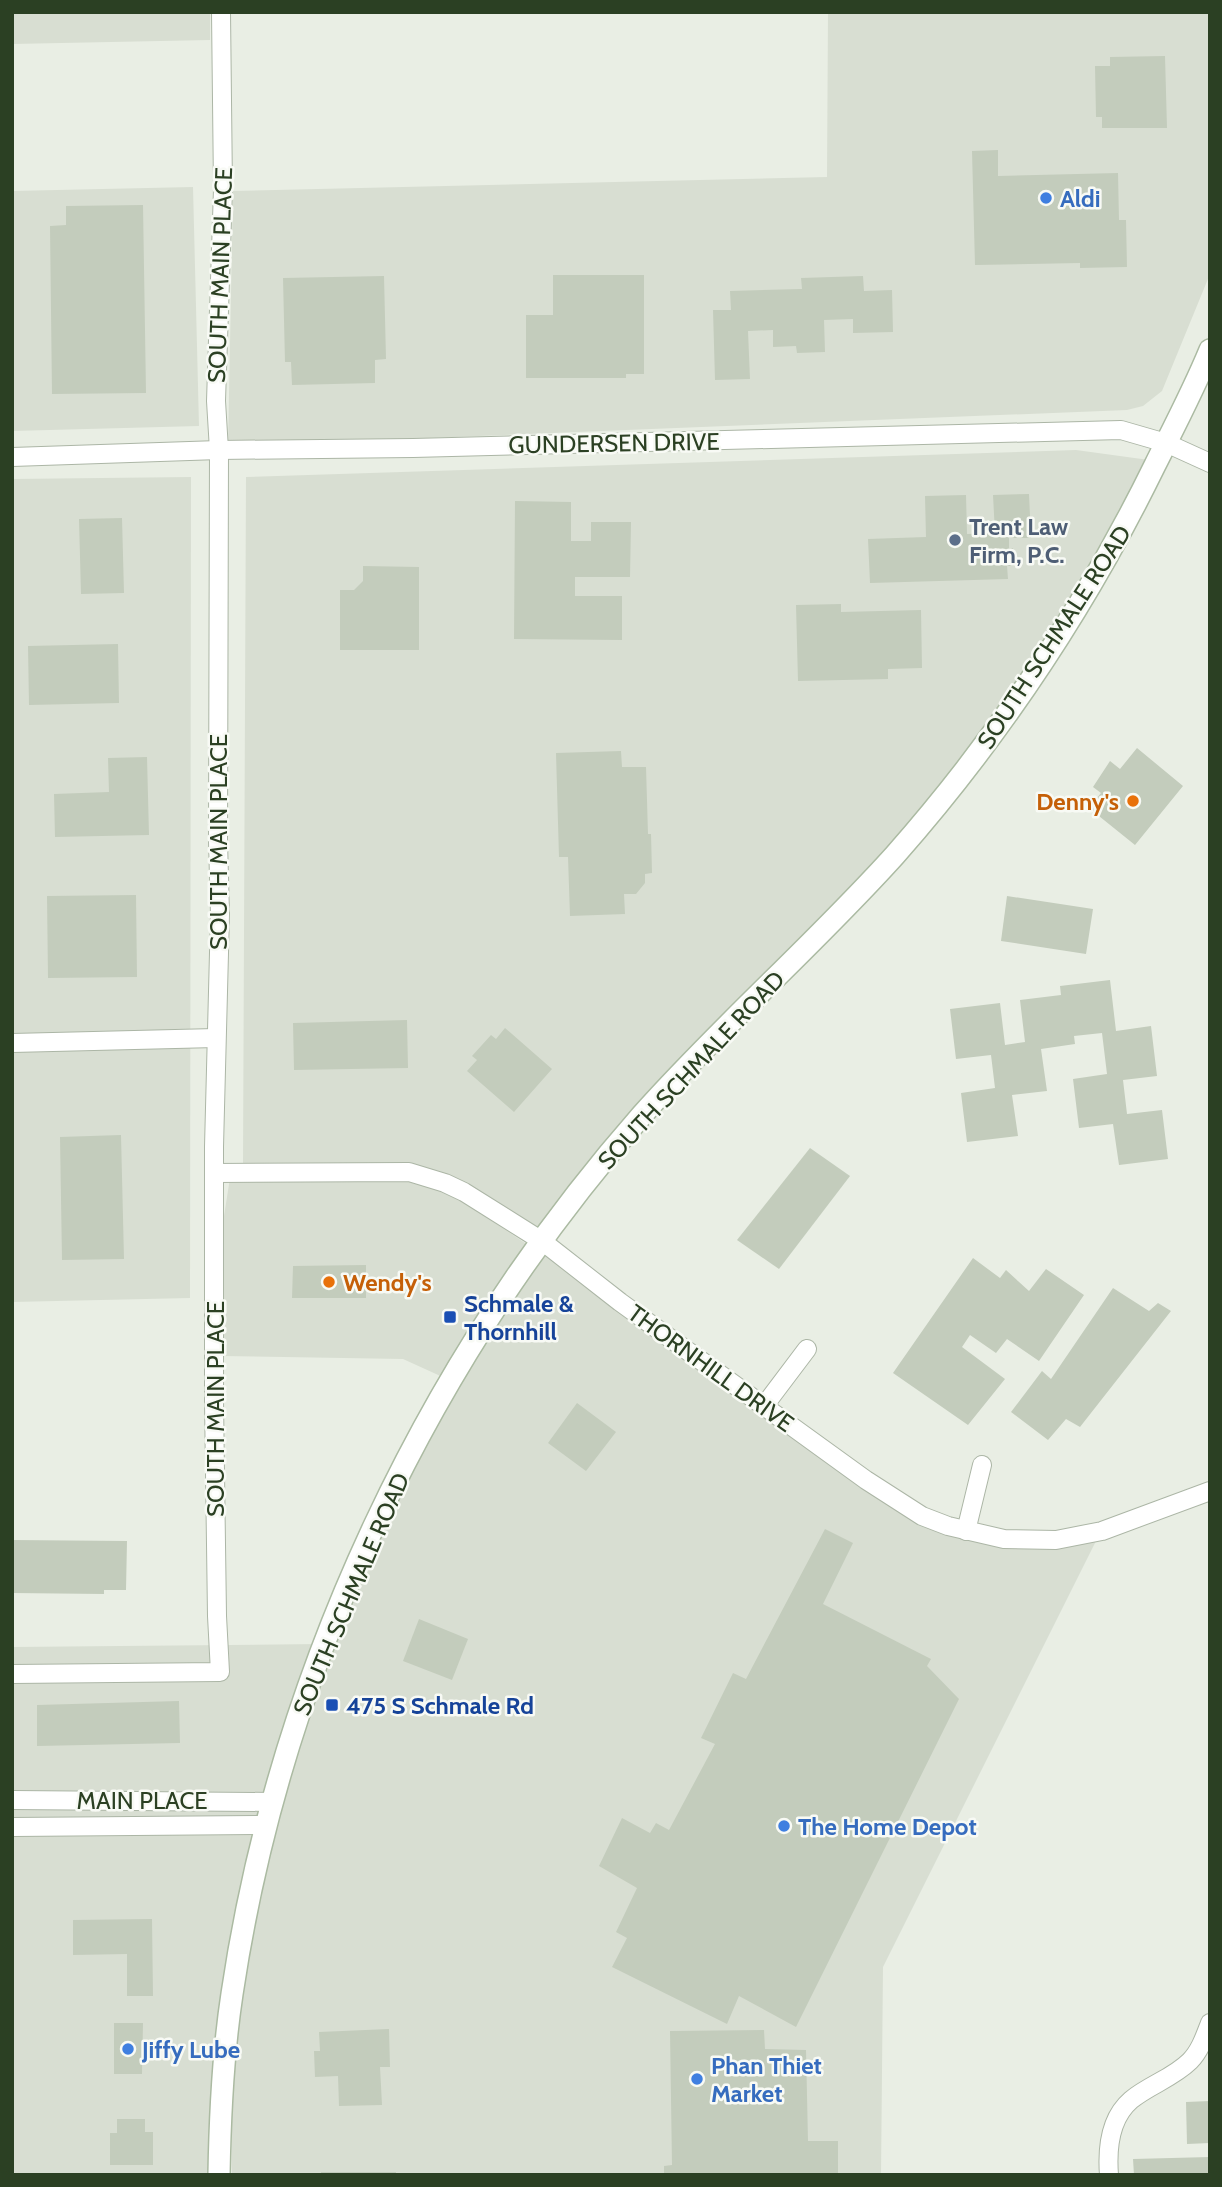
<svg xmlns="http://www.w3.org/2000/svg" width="1222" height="2187" font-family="Cabin,sans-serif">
	<rect width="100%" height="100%" fill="#e9eee4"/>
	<!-- built -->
	<g fill="#d8ded2">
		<path d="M12,12H210V40L12,44Z"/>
		<path d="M828,12H1210V274L1162,391L1143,406L1127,410L228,446L233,191L827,177Z"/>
		<path d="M193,187L199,426L12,431V191Z"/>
		<path d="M1076,450L1149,460L1106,551L972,762L536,1236L448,1179L243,1165L246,477Z"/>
		<path d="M191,477L190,1298L12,1302V479Z"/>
		<path d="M389,1176L447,1191L528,1245L447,1379L403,1359L221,1356L224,1216L230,1178Z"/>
		<path d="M538,1250L833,1465L961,1535L1098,1537L883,1967L881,2175H232L231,2076L247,1952L279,1809L336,1638L404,1484Z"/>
		<path d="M321,1644L262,1814L216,2175H12V1647Z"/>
	</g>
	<!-- building -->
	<g fill="#c3ccbc">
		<path d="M1165,56L1167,128H1102V117H1096L1095,66H1110V57Z"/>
		<path d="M998,150V176L1118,173L1119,220H1126L1127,267L1080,268V263L975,265L972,151Z"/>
		<path d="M143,205L146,393L52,394L50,226L66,225V206Z"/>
		<path d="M553,275H644V374H626V378H526V315H553Z"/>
		<path d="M384,276L386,359L375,360V383L292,385L291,362H285L283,278Z"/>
		<path d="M863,276L864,291L892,290L893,332L853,333V319L824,320L825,352L797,353L796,346L773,347V330L748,331L750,379L715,380L713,310H731L730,291L802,289L801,278Z"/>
		<path d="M1029,494L1031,538H1009V548H1013L1014,566H1007L1008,579L870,583L868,539L926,537L925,496L966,495L967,534L995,533L993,495Z"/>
		<path d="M515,501L571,502V541H591V522H631L630,577H575V596H622V640L514,639Z"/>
		<path d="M122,518L124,593L81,594L79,519Z"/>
		<path d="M363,566L419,567V650H340V590H354L363,581Z"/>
		<path d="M841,604V612L921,610L922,668L888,669V679L798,681L796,605Z"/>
		<path d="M118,644L119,703L29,705L28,646Z"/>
		<path d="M1137,748L1183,786L1135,845L1089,808L1101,793L1093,787L1110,761L1120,769Z"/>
		<path d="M621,751L622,767H646L648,834H651L652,873L645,874V883L636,894H624L625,914L570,916L568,857H559L556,753Z"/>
		<path d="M147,757L149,835L55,837L54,794L109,792L108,758Z"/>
		<path d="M136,895L137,977L48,978L47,896Z"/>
		<path d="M1007,896L1093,909L1086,954L1001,941Z"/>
		<path d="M1110,980L1116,1031L1151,1026L1157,1076L1123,1080L1127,1114L1162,1110L1168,1159L1119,1165L1113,1124L1079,1128L1073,1079L1107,1074L1102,1033L1074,1036L1075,1044L1041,1049L1047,1091L1012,1095L1018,1136L967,1142L961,1093L995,1088L991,1055L956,1059L950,1009L1000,1003L1005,1045L1025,1042L1020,1000L1061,995L1060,986Z"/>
		<path d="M407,1020L408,1068L294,1070L293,1023Z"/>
		<path d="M505,1028L552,1069L514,1112L467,1071L477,1060L472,1056L491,1035L496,1039Z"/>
		<path d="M121,1135L124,1259L62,1260L60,1137Z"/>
		<path d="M810,1148L850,1176L779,1269L737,1240Z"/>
		<path d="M973,1258L1000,1278L1006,1270L1029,1291L1046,1269L1084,1295L1039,1361L1007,1339L996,1353L970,1335L962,1347L1005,1379L968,1425L893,1373Z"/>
		<path d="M366,1265V1298H292L293,1266Z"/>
		<path d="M1113,1288L1149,1311L1158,1303L1171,1311L1080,1427L1066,1419L1048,1440L1011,1412L1042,1371L1051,1379Z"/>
		<path d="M577,1403L616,1432L586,1471L548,1443Z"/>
		<path d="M825,1529L853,1543L823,1604L931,1659L927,1666L959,1699L796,2027L739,1996L727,2024L612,1967L627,1938L616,1932L637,1888L599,1866L622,1818L650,1833L656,1823L669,1830L715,1744L701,1738L733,1673L746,1679Z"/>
		<path d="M12,1540L127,1541L126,1590H104V1594L12,1593Z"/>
		<path d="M419,1619L468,1639L452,1680L403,1661Z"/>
		<path d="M179,1701L180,1743L37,1746V1705Z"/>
		<path d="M152,1919L153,1996H127V1954L73,1955V1920Z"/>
		<path d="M114,2023H143L142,2074H114Z"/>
		<path d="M389,2029L390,2067H380L382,2105L339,2106L338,2076L315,2077L314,2051H320L319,2032Z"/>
		<path d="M764,2030L765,2049L806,2050L808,2141H838V2175H664V2166L672,2165L670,2031Z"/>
		<path d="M1210,2101V2143L1187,2144L1186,2102Z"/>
		<path d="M117,2119H145V2132H153V2165H110V2133H117Z"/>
		<path d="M1210,2157V2175H1134L1133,2159Z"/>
		<rect x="321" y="2172" width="75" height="3"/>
	</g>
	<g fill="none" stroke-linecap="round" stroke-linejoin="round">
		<!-- street casing -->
		<g stroke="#acb6a6" stroke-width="20">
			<g id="street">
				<path d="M12,457L219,450L413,448L1121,430L1166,443L1210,463"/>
				<path d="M12,1043L216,1038"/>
				<path d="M214,1173L409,1172L445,1183L464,1192L542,1241L620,1302L866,1480L922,1516L948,1526L1004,1539L1056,1540L1102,1531L1210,1491"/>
				<path d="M764,1406L807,1349"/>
				<path d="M966,1531L982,1465"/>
				<path d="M12,1674L220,1672L217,1616L214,1401V1147L220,914L218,841L219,450L216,401L223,189L221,12"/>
				<path d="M12,1800L272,1802"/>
				<path d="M12,1827L266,1825"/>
				<path d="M1109,2175C1107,2149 1110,2118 1131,2100C1149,2085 1173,2078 1190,2061C1200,2051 1205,2036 1210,2023"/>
			</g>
		</g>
		<!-- secondary casing -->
		<g stroke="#abbaa2" stroke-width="24">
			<path id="secondary" d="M219,2175C220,2115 223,2053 232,1994C280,1671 427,1360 642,1115C722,1025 814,945 895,855C999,737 1086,606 1155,465C1174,427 1194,389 1210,350"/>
		</g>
		<!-- street -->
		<use href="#street" stroke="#fff" stroke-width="18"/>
		<!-- secondary -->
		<use href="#secondary" stroke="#fff" stroke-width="21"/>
	</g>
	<!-- markers -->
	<g fill="#3f7fe0" stroke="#f8faf5" stroke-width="2.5">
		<circle cx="1046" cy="198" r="7"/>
		<circle cx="784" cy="1826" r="7"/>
		<circle cx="128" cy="2049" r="7"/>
		<circle cx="697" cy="2079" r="7"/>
	</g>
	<circle fill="#5c6f8a" stroke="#f8faf5" stroke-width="2.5" cx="955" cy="540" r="7"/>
	<g fill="#e8710a" stroke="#f8faf5" stroke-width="2.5">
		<circle cx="1133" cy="801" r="7"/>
		<circle cx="329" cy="1282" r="7"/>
	</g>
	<g fill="#1a4fb4" stroke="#f8faf5" stroke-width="2.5">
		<rect x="443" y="1310" width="14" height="14" rx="3.5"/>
		<rect x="325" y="1698" width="14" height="14" rx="3.5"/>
	</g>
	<g text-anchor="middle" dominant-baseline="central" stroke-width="5" stroke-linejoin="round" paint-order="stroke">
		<!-- shop labels -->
		<g font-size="24" font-weight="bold" fill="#366cbe" stroke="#f8faf5" text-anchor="start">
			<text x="1060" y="198">Aldi</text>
			<text x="798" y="1826">The Home Depot</text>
			<text x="142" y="2049">Jiffy Lube</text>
			<text x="711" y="2065">Phan Thiet<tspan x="711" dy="28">Market</tspan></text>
		</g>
		<!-- street labels -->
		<g font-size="24" fill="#2b4023" stroke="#f8faf5">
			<text transform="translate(220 275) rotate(-88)">SOUTH MAIN PLACE</text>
			<text transform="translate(614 443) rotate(-1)">GUNDERSEN DRIVE</text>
			<text transform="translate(1054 637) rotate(-57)">SOUTH SCHMALE ROAD</text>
			<text transform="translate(218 842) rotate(-90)">SOUTH MAIN PLACE</text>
			<text transform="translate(691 1070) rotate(-47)">SOUTH SCHMALE ROAD</text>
			<text transform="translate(711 1368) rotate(36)">THORNHILL DRIVE</text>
			<text transform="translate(215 1409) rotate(-90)">SOUTH MAIN PLACE</text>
			<text transform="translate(351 1594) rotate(-67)">SOUTH SCHMALE ROAD</text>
			<text x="142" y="1800">MAIN PLACE</text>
		</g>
		<!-- service labels -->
		<g font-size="24" font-weight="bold" fill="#4e5e75" stroke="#f8faf5" text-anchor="start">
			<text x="969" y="526">Trent Law<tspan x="969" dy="28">Firm, P.C.</tspan></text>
		</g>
		<!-- food labels -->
		<g font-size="24" font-weight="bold" fill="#c56008" stroke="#f8faf5" text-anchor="end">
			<text x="1119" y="801">Denny's</text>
			<text x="343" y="1282" text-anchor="start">Wendy's</text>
		</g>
		<!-- transit labels -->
		<g font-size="24" font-weight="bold" fill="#164399" stroke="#f8faf5" text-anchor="start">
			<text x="464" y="1303">Schmale &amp;<tspan x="464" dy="28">Thornhill</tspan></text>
			<text x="346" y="1705">475 S Schmale Rd</text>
		</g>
	</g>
	<!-- border -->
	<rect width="1222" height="2187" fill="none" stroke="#2b4023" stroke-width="28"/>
</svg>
